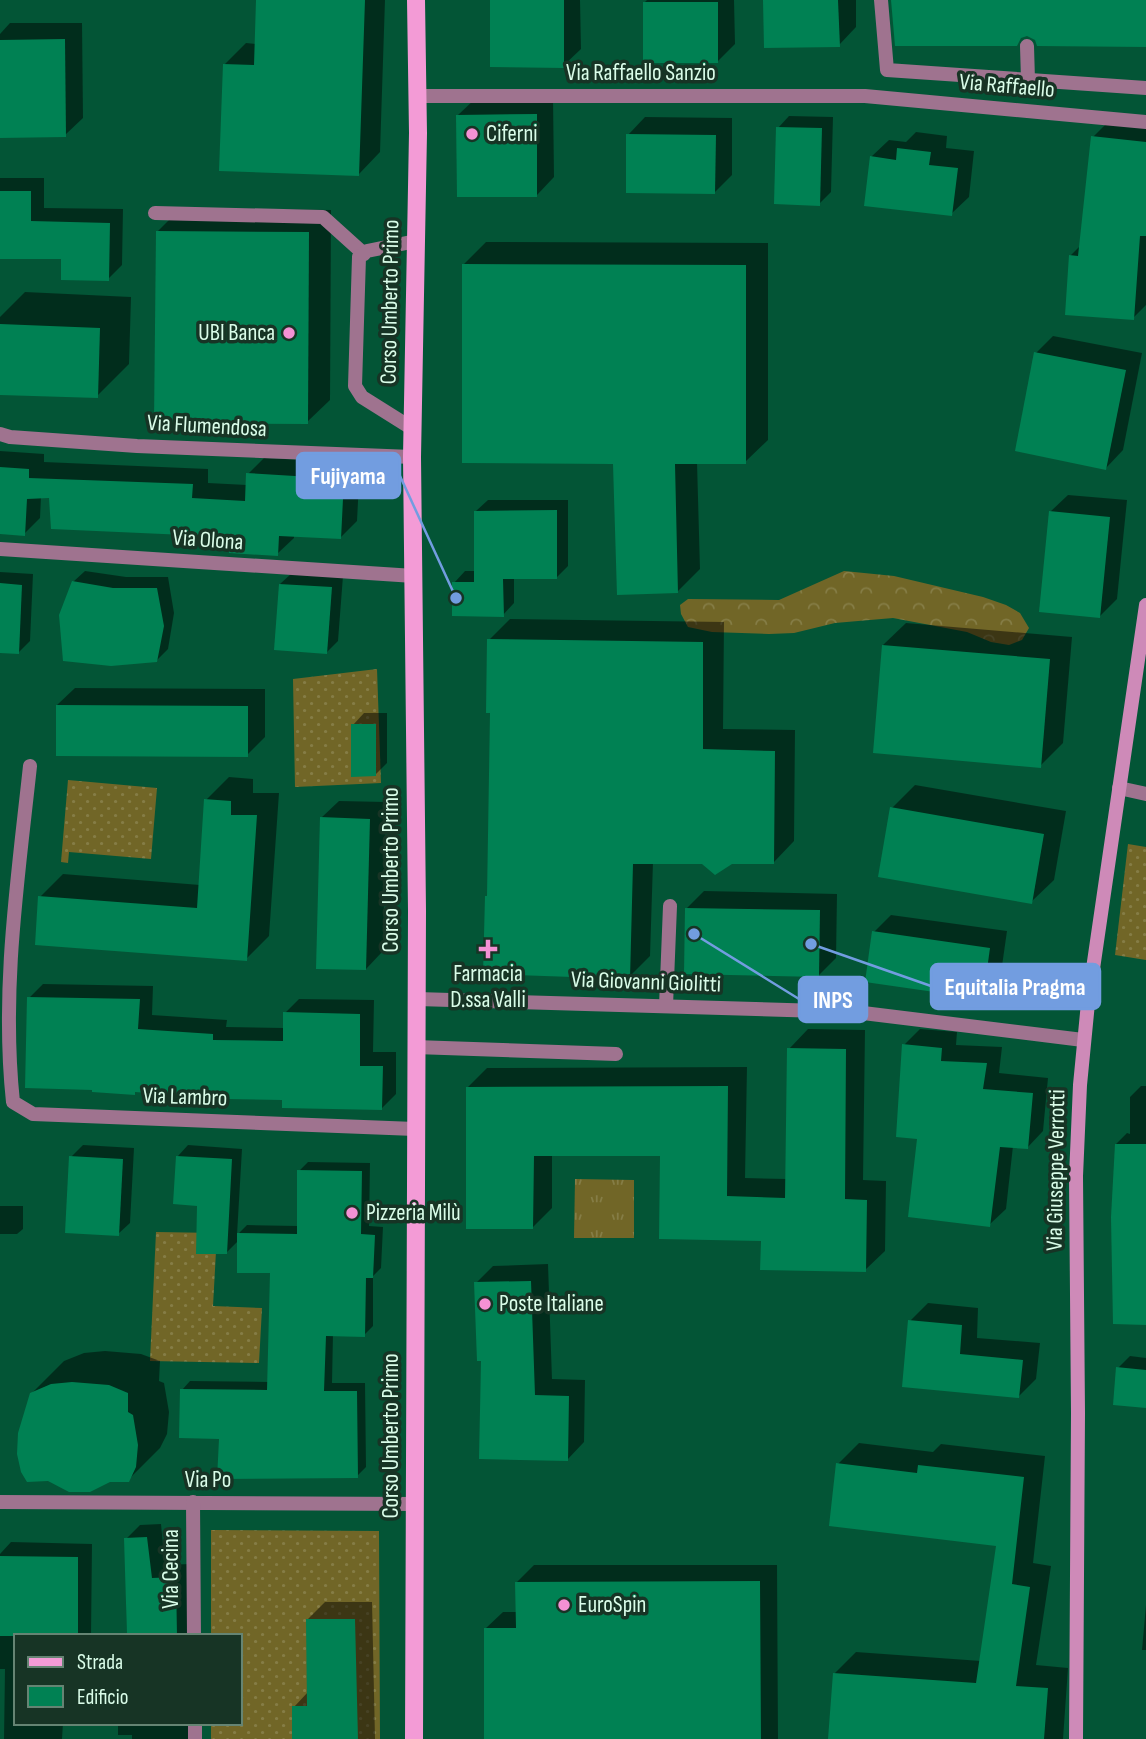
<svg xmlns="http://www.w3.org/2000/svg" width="1146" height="1739" font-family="'Sofia Sans Condensed',sans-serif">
	<defs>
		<pattern id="grass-dots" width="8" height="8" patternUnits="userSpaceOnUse" patternTransform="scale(1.75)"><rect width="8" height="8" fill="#716627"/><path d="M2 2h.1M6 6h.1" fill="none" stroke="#857d46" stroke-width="1.8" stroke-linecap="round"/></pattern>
		<pattern id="forest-crowns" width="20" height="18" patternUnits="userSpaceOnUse" patternTransform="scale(1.75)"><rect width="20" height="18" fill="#716627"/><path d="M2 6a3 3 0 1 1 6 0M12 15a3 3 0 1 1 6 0" fill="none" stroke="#857d46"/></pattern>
		<pattern id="park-tufts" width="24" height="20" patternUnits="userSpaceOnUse" patternTransform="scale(1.75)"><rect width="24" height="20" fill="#716627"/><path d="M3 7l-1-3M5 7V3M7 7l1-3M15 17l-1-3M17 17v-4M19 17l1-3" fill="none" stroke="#857d46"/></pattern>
	</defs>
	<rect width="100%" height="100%" fill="#035536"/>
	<!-- grass -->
	<g fill="url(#grass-dots)" fill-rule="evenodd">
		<path d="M377,669L381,783L295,787L293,679ZM351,724H376V776H351Z"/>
		<path d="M68,780L157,788L151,859L69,852L68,863L61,862Z"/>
		<path d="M1128,844L1146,847V960L1115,955Z"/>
		<path d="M156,1232L217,1233L213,1306L262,1308L259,1363L150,1361Z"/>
		<path d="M211,1530L379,1531L380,1739H211V1723H240V1636H211Z"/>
	</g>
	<!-- forest -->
	<path fill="url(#forest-crowns)" d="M844,571L894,576L983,597L1006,605L1020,613L1029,628L1022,640L1009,645L991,642L967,632L893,618L835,623L794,633L769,634L712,632L688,627L681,614L680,605L688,599L779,600Z"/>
	<!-- park -->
	<path fill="url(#park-tufts)" d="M575,1179L634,1180V1238H574Z"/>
	<!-- shadow -->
	<g fill="#0007">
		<path d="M258,0H385L380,152L359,174L224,65L246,43L257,44Z"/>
		<path d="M492,0H580L581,49L563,66Z"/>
		<path d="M647,0H734L735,44L717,62L644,3Z"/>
		<path d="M764,0H856V27L839,45Z"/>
		<path d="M10,23H82L83,118L65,135L0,136V34Z"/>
		<path d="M476,98H553L554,177L537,195L458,115Z"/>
		<path d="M789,116L833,117L831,192L819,204L778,128Z"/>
		<path d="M645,117L732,118V175L715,192L628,135Z"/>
		<path d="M1110,120L1146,123V305L1133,318L1070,256L1081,245L1093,137Z"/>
		<path d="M916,132L947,136L946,148L974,151L969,197L951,214L871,157L889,140L906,142Z"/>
		<path d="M0,178H44V208L123,209L122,265L108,279L63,257H0Z"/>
		<path d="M181,208L331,210L330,400L307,422L158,231Z"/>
		<path d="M486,242L768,243V440L745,462H697L700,569L677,592L615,462L463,265Z"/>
		<path d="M25,292L131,297L129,364L97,396L0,393V317Z"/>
		<path d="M1053,336L1142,353L1123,450L1106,468L1036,353Z"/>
		<path d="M0,451L44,454V462L208,469V483L247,485L248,474L264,458L360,463L357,521L341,537L294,535V538L277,554L231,535L50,496L41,497L40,518L24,534L0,532Z"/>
		<path d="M1068,495L1127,500L1117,599L1100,616L1050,512Z"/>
		<path d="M488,500H568V566L557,577H514V603L503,615L454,583L465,571H476V511Z"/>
		<path d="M85,571L126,577H168L174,613L168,649L156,661L73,582Z"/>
		<path d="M0,572L33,574L30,641L18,653L0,652Z"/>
		<path d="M292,573L343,576L338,641L327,652L280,584Z"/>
		<path d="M510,619L724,622L723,729L795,730L794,841L774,862H653L650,956L629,977L489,895L491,712L489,640Z"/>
		<path d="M906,623L1072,637L1063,743L1040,766L883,645Z"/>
		<path d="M75,688L265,689V737L247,755L57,705Z"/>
		<path d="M364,713H387V763L376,774L353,725Z"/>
		<path d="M229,777L253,779V793H279L269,936L246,959L40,897L63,874L200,885L206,800Z"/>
		<path d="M915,785L1066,811L1054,880L1031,902L892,808Z"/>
		<path d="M339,801L386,802L383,951L366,969L321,818Z"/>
		<path d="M704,891L837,894L836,958L818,976L687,908Z"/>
		<path d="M891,915L1007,931L1000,980L982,997L874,932Z"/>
		<path d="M43,984L153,986L152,1015L227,1020L226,1027L284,1028L285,1013L299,999L374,1000L373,1052H396V1094L382,1108L284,1098L29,998Z"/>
		<path d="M808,1029L865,1030L863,1180L886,1181L885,1251L865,1270L763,1239L662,1154H552V1208L533,1227L467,1088L487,1068L747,1067L745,1178L787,1179L789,1049Z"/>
		<path d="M920,1029L957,1032L956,1045L1002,1047L999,1073L1048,1078L1043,1131L1027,1148L1013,1146L1006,1209L989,1225L919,1138L904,1045Z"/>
		<path d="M1141,1086H1146V1323L1116,1144L1127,1133L1130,1134V1097Z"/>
		<path d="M83,1145L134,1148L130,1223L118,1234L71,1157Z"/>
		<path d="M188,1145L242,1149L237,1235L247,1225L298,1226L299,1171L308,1162L370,1163L369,1226L383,1227L381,1268L373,1276V1326L364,1335L333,1334L332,1383H365L366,1467L357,1476L220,1437L182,1390L190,1381L269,1382L272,1271L239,1240L226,1253L198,1204L178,1156Z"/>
		<path d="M0,1206H23V1229L17,1234H0Z"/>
		<path d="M548,1264L552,1379L585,1380L584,1442L567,1460L482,1360L476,1283L493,1266Z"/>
		<path d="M928,1303L978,1308L977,1338L1040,1343L1036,1379L1019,1396L910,1321Z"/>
		<path d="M105,1351L141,1354L160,1361L159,1381L164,1383L169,1412L167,1434L160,1448L128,1480L32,1393L64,1361L84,1353Z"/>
		<path d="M1130,1356L1146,1358V1406L1118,1368Z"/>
		<path d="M859,1443L933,1452L941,1444L1045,1456L1033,1563L1051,1566L1036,1665L1068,1668L1063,1739H830L835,1673L856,1652L981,1661L998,1544L838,1464Z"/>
		<path d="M161,1524L165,1565L190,1564L189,1636H127L126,1539L140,1525Z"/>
		<path d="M11,1542L92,1544L91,1636H16V1723H63L62,1739H4L5,1669H0V1554Z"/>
		<path d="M534,1565H777L778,1739H486L485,1629L503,1612H517V1582Z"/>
		<path d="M325,1602H372L375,1739H294V1707L308,1692L307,1620Z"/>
		<path d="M1146,1605V1650H1142Z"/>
		<path d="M118,1723H189V1739H132V1735H118Z"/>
	</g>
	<!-- building -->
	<g fill="#008153">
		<path d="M256,0H365L359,176L219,171L223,64L254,65Z"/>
		<path d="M490,0H564V68L490,67Z"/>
		<path d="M763,0H838L840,47L764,48Z"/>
		<path d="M891,0H1146V47L1037,46L1035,40L1027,36L1021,38L1017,46H895Z"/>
		<rect x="643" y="2" width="75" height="61"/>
		<path d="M65,39L66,137L0,138V40Z"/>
		<path d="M537,114V197H457L456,115Z"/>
		<path d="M776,127L822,128L820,206L774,204Z"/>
		<path d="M626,134L716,135L715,194L626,193Z"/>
		<path d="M1091,136L1146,142V236H1140L1134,320L1065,315L1069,255L1078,256Z"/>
		<path d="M897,148L931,152L929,165L958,168L952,216L864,206L870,156L896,160Z"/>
		<path d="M0,191H31V221L110,223L109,281L61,280V259H0Z"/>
		<path d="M156,231L309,232L308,424L154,423Z"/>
		<path d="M462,264L746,265V464H675L678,593L617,595L613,464L462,463Z"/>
		<path d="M0,324L100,328L98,398L0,395Z"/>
		<path d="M1034,352L1126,370L1106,470L1015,451Z"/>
		<path d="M0,467L29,469V478L193,484L192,498L245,501L246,473L344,479L341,539L279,536L278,556L229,553L230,537L51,529L49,498L27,499L25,536L0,534Z"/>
		<path d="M557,510V579H503L504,617L452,616V582H474V511Z"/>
		<path d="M1049,511L1110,517L1100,618L1039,612Z"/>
		<path d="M72,581L113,588H157L164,626L157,662L111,666L63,661L59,615Z"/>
		<path d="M0,583L22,585L19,654L0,653Z"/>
		<path d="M279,584L332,587L327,654L274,650Z"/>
		<path d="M487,639L703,642V749L775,751L774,864H732L715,875L702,864H633L630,979L483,974L485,896H487L490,713H486Z"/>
		<path d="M882,645L1050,659L1041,768L873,753Z"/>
		<path d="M56,705L248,706V757L56,756Z"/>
		<path d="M351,724H376V776L351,777Z"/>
		<path d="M204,799L231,801V815H257L247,961L35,945L38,896L197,908Z"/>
		<path d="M890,807L1044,834L1032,904L878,877Z"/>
		<path d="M320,817L370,819L366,970L316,969Z"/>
		<path d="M685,908L820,910L819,977L684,974Z"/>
		<path d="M872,931L990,948L983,999L865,982Z"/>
		<path d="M27,997L140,999L138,1029L213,1034V1040L283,1041V1012L360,1014V1066H383L382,1110L282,1108V1100L226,1099L135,1092V1095L92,1092V1090L25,1088Z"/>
		<path d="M902,1044L942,1048L941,1061L987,1063L983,1089L1033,1093L1028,1149L1000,1147L990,1227L908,1217L917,1139L896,1137Z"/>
		<path d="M787,1048L846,1049L845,1199L867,1200L866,1272L760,1270L761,1241L659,1239L660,1156H534L533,1229H466V1087L728,1086L727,1196L785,1198Z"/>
		<path d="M1115,1144H1146V1325L1113,1324L1111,1217Z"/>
		<path d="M69,1156L123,1159L119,1236L65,1233Z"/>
		<path d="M176,1156L232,1159L227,1254H196L197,1206L173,1204Z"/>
		<path d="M297,1170L362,1171L361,1234L375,1235L373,1278H366L365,1337L326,1336L324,1391H357L358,1478L217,1479L219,1439L179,1438L180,1389L267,1390L270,1273H237V1233L297,1234Z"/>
		<path d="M531,1281L535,1395L569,1396L568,1461L479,1459L481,1361H477L474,1282Z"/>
		<path d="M908,1320L962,1325L960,1354L1023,1360L1019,1398L902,1387Z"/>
		<path d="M1116,1367L1146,1370V1408L1113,1405Z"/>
		<path d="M72,1382L109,1385L128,1393V1412L133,1415L138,1445L136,1467L129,1482H110L90,1492H69L48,1481L27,1482L21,1472L17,1454L18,1433L30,1393L51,1384Z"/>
		<path d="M836,1463L917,1473L918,1465L1024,1477L1012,1584L1030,1587L1016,1686L1048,1688L1044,1739H828L833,1673L976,1683L996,1546L829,1526Z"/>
		<path d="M147,1537L152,1578L176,1577L177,1636H127L124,1538Z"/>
		<path d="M0,1556L78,1557V1636H0Z"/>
		<path d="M760,1581L761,1739H484V1628H516L515,1582Z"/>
		<path d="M306,1619H355L358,1739H292V1706H307Z"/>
	</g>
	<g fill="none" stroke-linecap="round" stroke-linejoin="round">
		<!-- lane -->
		<g stroke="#9f738f" stroke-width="14">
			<path d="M881,0L887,70L1146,88"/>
			<path d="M1027,46L1028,80"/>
			<path d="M155,213L323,217L364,254"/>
			<path d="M413,429L362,397L355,386L359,257L367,251L416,241"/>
			<path d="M666,1006L670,906"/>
			<path d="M415,1047L616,1054"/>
		</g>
		<!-- street -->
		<g stroke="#9f738f" stroke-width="14">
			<path d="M417,96H865L1146,122"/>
			<path d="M0,434L10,437L137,446L412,457"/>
			<path d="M0,549L414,576"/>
			<path d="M30,766C18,878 1,990 13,1102L33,1114L415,1129"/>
			<path d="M1119,788L1146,794"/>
			<path d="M417,999L855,1012L1083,1040"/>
			<path d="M0,1502L416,1504"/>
			<path d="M193,1502L194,1636"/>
			<path d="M195,1723V1739"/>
		</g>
		<!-- secondary -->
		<path stroke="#ce8ab8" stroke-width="14" d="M1076,1739L1078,1413L1076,1176L1080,1085L1088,1003L1146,605"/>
		<!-- primary -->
		<path stroke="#f39bd6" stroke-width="18" d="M414,1739L417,911L412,457L418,133L416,0"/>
	</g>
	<!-- markers -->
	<g fill="#f491d4" stroke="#173425" stroke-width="2.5">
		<circle cx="472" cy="134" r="7"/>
		<circle cx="289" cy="333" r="7"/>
		<path d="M484.5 938.5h7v7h7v7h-7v7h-7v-7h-7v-7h7z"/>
		<circle cx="352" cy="1213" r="7"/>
		<circle cx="485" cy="1304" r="7"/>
		<circle cx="564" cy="1605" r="7"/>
	</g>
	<g text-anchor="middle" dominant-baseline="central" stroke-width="7" stroke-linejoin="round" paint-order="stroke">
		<!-- street labels -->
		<g font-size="23" fill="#dafde9" stroke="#173425">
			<text x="641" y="73">Via Raffaello Sanzio</text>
			<text transform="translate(1007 86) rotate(5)">Via Raffaello</text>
			<text transform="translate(390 302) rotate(-89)">Corso Umberto Primo</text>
			<text transform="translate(207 426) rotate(3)">Via Flumendosa</text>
			<text transform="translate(208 540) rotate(4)">Via Olona</text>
			<text transform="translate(391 870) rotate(-90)">Corso Umberto Primo</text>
			<text transform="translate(646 982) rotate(2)">Via Giovanni Giolitti</text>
			<text transform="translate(185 1097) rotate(2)">Via Lambro</text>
			<text transform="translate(1056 1170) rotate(-89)">Via Giuseppe Verrotti</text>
			<text transform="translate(391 1436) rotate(-90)">Corso Umberto Primo</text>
			<text x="208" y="1480">Via Po</text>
			<text transform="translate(171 1569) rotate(-90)">Via Cecina</text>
		</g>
		<!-- poi labels -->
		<g font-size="23" fill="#dafde9" stroke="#173425" text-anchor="start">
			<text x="486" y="134">Ciferni</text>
			<text x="275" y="333" text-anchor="end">UBI Banca</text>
			<text x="488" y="974" text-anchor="middle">Farmacia<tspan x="488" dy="26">D.ssa Valli</tspan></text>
			<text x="366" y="1213">Pizzeria Milù</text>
			<text x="499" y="1304">Poste Italiane</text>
			<text x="578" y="1605">EuroSpin</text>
		</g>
	</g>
	<!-- callouts -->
	<path fill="none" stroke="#729de0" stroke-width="2.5" d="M456 598L400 476M811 944L931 986M694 934L799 999"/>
	<g fill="#729de0" stroke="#173425" stroke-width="2.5">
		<circle cx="456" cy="598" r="7"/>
		<circle cx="811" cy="944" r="7"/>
		<circle cx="694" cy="934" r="7"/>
	</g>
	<g fill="#729de0" stroke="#729de0" stroke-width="2.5">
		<rect x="297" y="453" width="103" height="45" rx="7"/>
		<rect x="931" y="964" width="169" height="45" rx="7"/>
		<rect x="799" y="977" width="68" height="45" rx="7"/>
	</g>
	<g font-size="24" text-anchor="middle" font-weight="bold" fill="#fff">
		<text x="348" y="484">Fujiyama</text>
		<text x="1015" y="995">Equitalia Pragma</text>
		<text x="833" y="1008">INPS</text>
	</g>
	<!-- legend -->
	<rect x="14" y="1634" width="228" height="91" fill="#173425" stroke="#658473" stroke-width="2"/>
	<rect x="28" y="1657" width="35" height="10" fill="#f39bd6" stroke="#658473" stroke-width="2"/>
	<text x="77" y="1669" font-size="21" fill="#dafde9">Strada</text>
	<rect x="28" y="1686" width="35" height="21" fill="#008153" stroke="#658473" stroke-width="2"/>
	<text x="77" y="1704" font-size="21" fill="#dafde9">Edificio</text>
</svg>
